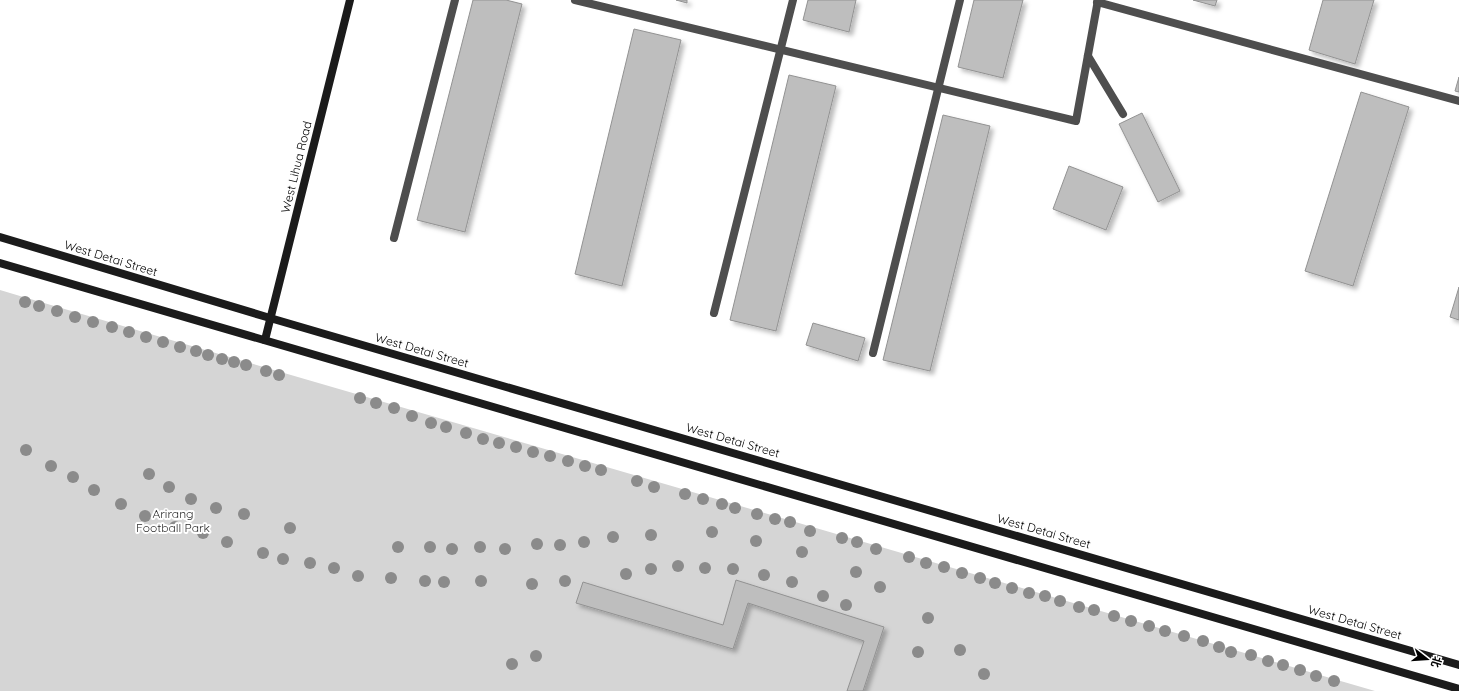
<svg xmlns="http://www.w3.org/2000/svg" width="1459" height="691" font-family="Quicksand,'Noto Sans SC',sans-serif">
	<defs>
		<filter id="shadow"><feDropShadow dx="3.5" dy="3.5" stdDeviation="2" flood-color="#0004"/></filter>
	</defs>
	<rect width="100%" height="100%" fill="#fff"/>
	<!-- green -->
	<path fill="#d5d5d5" d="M0,290L20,296L1375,691H0Z"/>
	<!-- building -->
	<g fill="#bebebe" stroke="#929292" filter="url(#shadow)">
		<path d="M473,0H506L522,4L465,232L417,220Z"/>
		<path d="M676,0H687V3Z"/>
		<path d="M808,0H856L849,32L803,20Z"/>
		<path d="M974,0H1023L1003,78L958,67Z"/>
		<path d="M1193,0H1217L1215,6Z"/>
		<path d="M1323,0H1374L1355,64L1309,50Z"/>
		<path d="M634,29L681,40L622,286L575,274Z"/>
		<path d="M789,75L836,86L776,331L730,320Z"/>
		<path d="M1459,77V92L1455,91Z"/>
		<path d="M1361,92L1409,107L1353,286L1305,271Z"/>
		<path d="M1142,113L1180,191L1158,202L1119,124Z"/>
		<path d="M943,115L990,126L930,371L883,360Z"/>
		<path d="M1069,166L1123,187L1106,230L1053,209Z"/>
		<path d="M1459,287V320L1450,317Z"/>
		<path d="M813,323L865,338L858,361L806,345Z"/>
		<path d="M736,580L884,627L863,691H847L864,641L748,603L733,649L576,603L583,582L723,625Z"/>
	</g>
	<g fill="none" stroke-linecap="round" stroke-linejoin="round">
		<!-- lane -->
		<g stroke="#4e4e4e" stroke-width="8">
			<path d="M575,0L1076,121L1098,0"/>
			<path d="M1097,2L1459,101"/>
			<path d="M1088,56L1123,114"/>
			<path d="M394,238L455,0"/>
			<path d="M714,313L793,0"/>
			<path d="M873,353L960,0"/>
		</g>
		<!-- secondary -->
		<g stroke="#1b1b1b" stroke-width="8">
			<path d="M0,237L270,318L1459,665"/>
			<path d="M0,263L1459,689"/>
			<path d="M265,340L350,0"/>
		</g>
	</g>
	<!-- trees -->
	<g fill="#8b8b8b">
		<circle cx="25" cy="302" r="6"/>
		<circle cx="39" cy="306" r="6"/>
		<circle cx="57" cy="311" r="6"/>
		<circle cx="75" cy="317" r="6"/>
		<circle cx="93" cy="322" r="6"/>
		<circle cx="112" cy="327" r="6"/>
		<circle cx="129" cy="332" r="6"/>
		<circle cx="146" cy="337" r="6"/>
		<circle cx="163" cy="342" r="6"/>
		<circle cx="180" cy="347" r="6"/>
		<circle cx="196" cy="351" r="6"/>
		<circle cx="208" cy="355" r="6"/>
		<circle cx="222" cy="359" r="6"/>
		<circle cx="234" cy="362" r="6"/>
		<circle cx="246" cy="365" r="6"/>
		<circle cx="266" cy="371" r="6"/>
		<circle cx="279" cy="375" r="6"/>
		<circle cx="360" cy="398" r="6"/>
		<circle cx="376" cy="403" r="6"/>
		<circle cx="394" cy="408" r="6"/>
		<circle cx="412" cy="416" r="6"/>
		<circle cx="431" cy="423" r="6"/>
		<circle cx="446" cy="427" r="6"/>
		<circle cx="466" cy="433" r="6"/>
		<circle cx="483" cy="439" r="6"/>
		<circle cx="499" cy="443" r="6"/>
		<circle cx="516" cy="447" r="6"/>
		<circle cx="26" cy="450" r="6"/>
		<circle cx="533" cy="452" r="6"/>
		<circle cx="550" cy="456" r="6"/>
		<circle cx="568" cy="461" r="6"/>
		<circle cx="51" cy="466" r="6"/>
		<circle cx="585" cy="466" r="6"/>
		<circle cx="601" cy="470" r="6"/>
		<circle cx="149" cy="474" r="6"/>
		<circle cx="73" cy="477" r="6"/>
		<circle cx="637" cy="481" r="6"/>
		<circle cx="169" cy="487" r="6"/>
		<circle cx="654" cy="487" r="6"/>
		<circle cx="94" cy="490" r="6"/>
		<circle cx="685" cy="494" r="6"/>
		<circle cx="191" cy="499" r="6"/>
		<circle cx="703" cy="499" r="6"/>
		<circle cx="121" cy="504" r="6"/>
		<circle cx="722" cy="504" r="6"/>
		<circle cx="216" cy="508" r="6"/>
		<circle cx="735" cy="508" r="6"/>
		<circle cx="244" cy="514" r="6"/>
		<circle cx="757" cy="514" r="6"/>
		<circle cx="145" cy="516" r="6"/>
		<circle cx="775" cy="519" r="6"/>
		<circle cx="790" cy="522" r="6"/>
		<circle cx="175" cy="527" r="6"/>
		<circle cx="290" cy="528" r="6"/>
		<circle cx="810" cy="531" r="6"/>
		<circle cx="712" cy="532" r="6"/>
		<circle cx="203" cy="533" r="6"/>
		<circle cx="651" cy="535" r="6"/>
		<circle cx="613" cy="537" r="6"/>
		<circle cx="842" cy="538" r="6"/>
		<circle cx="756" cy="541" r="6"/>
		<circle cx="227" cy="542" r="6"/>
		<circle cx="584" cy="542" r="6"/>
		<circle cx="857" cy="542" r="6"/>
		<circle cx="537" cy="544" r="6"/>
		<circle cx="560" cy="545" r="6"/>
		<circle cx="398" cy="547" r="6"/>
		<circle cx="430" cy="547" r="6"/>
		<circle cx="480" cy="547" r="6"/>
		<circle cx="452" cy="549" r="6"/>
		<circle cx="505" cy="549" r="6"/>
		<circle cx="876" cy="549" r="6"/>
		<circle cx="802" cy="552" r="6"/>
		<circle cx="263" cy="553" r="6"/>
		<circle cx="909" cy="557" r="6"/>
		<circle cx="283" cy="559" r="6"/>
		<circle cx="310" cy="563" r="6"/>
		<circle cx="926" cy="563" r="6"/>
		<circle cx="678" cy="566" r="6"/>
		<circle cx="944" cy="567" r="6"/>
		<circle cx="334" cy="568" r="6"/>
		<circle cx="705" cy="568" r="6"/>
		<circle cx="651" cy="569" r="6"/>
		<circle cx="733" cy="569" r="6"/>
		<circle cx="856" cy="572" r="6"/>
		<circle cx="962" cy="573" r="6"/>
		<circle cx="626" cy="574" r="6"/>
		<circle cx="764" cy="575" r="6"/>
		<circle cx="358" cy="576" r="6"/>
		<circle cx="391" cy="578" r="6"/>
		<circle cx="980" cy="578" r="6"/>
		<circle cx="425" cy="581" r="6"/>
		<circle cx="481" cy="581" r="6"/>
		<circle cx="565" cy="581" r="6"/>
		<circle cx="444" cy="582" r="6"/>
		<circle cx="792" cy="582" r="6"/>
		<circle cx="995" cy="583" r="6"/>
		<circle cx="532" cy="584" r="6"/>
		<circle cx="880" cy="587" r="6"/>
		<circle cx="1012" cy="588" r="6"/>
		<circle cx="1029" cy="593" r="6"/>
		<circle cx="823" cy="596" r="6"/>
		<circle cx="1045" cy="596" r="6"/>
		<circle cx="1060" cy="601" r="6"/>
		<circle cx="846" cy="605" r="6"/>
		<circle cx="1079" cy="607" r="6"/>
		<circle cx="1094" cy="610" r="6"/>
		<circle cx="1114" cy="616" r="6"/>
		<circle cx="928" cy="618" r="6"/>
		<circle cx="1131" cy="621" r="6"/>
		<circle cx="1149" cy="626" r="6"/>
		<circle cx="1165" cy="631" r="6"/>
		<circle cx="1184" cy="636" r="6"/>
		<circle cx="1203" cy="641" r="6"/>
		<circle cx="1219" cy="647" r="6"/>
		<circle cx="960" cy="650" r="6"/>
		<circle cx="918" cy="652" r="6"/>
		<circle cx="1231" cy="652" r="6"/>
		<circle cx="1251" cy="655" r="6"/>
		<circle cx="536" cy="656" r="6"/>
		<circle cx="1268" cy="661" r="6"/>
		<circle cx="512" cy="664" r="6"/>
		<circle cx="1283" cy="665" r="6"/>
		<circle cx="1300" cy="670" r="6"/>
		<circle cx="984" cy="674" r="6"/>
		<circle cx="1316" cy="676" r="6"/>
		<circle cx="1334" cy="681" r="6"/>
	</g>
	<g text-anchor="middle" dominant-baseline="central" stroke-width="4" stroke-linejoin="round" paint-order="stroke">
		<!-- street labels -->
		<g font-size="12" fill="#000" stroke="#fff">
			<text transform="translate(296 167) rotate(-76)">West Lihua Road</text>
			<text transform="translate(111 258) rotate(17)">West Detai Street</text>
			<text transform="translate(422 350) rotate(16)">West Detai Street</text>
			<text transform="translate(733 440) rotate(16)">West Detai Street</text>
			<text transform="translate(1044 531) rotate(16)">West Detai Street</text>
			<text transform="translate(1355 622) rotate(16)">West Detai Street</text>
		</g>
		<!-- park labels -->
		<g font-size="12" fill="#2c2c2c" stroke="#fff">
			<text x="173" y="513">Arirang<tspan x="173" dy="14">Football Park</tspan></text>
		</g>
	</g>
	<!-- north arrow -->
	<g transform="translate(1427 659) rotate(107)" stroke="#ffffff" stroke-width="3" paint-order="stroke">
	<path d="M0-3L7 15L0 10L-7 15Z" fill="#000000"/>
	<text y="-6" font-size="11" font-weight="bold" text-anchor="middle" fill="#000000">北</text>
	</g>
</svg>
